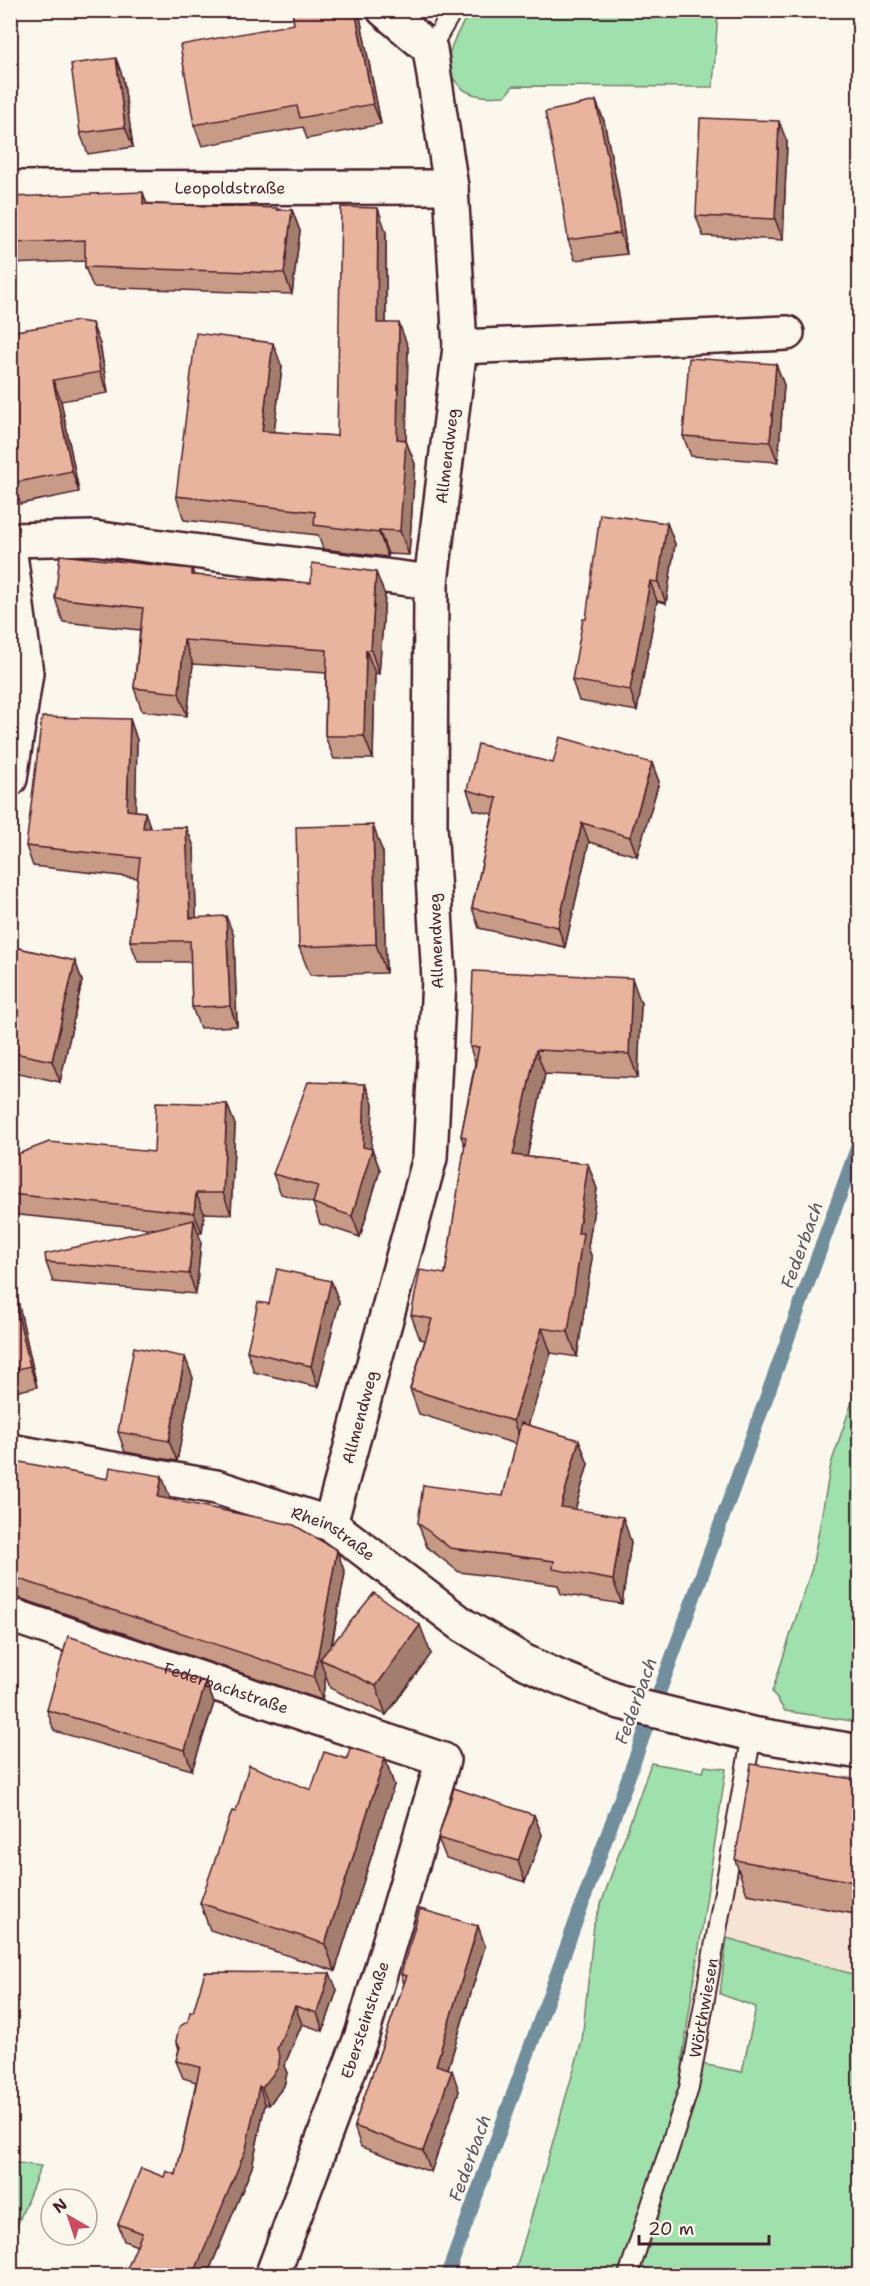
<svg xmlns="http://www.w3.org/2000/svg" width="870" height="2286" font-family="'Shantell Sans',sans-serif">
	<rect width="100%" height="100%" fill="#fbf7ec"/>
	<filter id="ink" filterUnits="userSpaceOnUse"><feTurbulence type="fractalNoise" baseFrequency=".0167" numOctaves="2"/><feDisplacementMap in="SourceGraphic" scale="12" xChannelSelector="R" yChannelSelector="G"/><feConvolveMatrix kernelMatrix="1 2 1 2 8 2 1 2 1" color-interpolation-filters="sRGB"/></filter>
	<g filter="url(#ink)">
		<!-- built -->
		<path fill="#f6e3d4" d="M754,1776L859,1790V1976L727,1938Z"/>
		<!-- green -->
		<g fill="#9ee1ac" stroke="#74806c" stroke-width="1.5">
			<path d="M470,11H718L713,87L513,86L505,96C497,96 489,97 481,96C472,95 462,90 457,83C436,62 459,31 470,11Z"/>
			<path d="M859,1381L860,1722H859L785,1711L772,1692L812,1568L831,1464Z"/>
			<path d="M651,1763L703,1772L705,1766L726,1769L682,2060L742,2072L756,2007L720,1994L727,1938L859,1976V2275L514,2276L582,2041L594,1924Z"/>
			<path d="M11,2162L41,2166L11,2241L10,2162Z"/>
		</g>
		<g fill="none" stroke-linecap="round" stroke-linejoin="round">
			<!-- stream -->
			<path stroke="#708e9b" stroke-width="14" d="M447,2276L860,1140"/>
			<!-- service casing -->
			<g stroke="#4a1f2b" stroke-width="22">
				<g id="service">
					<path d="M430,49L453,10"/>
					<path id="s1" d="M628,2276L689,2088L752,1734"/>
				</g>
			</g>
			<!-- minor casing -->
			<g stroke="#4a1f2b" stroke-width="38">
				<g id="minor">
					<path id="s2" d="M10,188L451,187"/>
					<path d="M460,347L787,333"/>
					<path d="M10,540L93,538L431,582"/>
					<path d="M10,554L26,673L10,779"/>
					<path id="s3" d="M330,1524L430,1158L439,980L430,825L431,582L460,347L451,187L430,49L384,10"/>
					<path id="s4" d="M10,1615L443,1760L362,2035L272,2276"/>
				</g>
			</g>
			<!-- secondary casing -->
			<g stroke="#4a1f2b" stroke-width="38">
				<g id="secondary">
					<path id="s5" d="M10,1451L216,1487L330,1524L463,1625L523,1661L556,1676L620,1702L669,1714L752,1734L860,1752"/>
				</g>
			</g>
			<!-- service -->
			<use href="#service" stroke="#fbf7ec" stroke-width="18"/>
			<!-- minor -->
			<use href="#minor" stroke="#fbf7ec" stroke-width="33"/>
			<!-- secondary -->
			<use href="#secondary" stroke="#fbf7ec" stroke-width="33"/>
		</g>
		<!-- wall -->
		<g fill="#c89b87" stroke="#4a1f2b" stroke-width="1.5">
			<path d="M292,10H364L365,16L360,17L381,124L307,139L303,127L202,146L194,125L294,24Z"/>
			<path d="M10,68L17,86L16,163H10Z"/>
			<path d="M123,78L133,147L88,154L80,133Z"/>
			<path d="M596,101L604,121L618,190L627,254L575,260L568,240Z"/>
			<path d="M787,142L783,240L703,236L696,216Z"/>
			<path d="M10,197L292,210L300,231L292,294L93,287L85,267V261L10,264Z"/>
			<path d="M386,232V323L408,347L406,441L415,464L409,555L388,554V557L323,549L318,535L184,520L176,496L282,367L274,432L337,436Z"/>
			<path d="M10,332L100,344L108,393L61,401L79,492L20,504L19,499L10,501Z"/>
			<path d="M776,364L784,385L778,462L691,456L683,436Z"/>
			<path d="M667,523L675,544L666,603L657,601L637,711L579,701L572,680L586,619Z"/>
			<path d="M192,569L194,575L385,595L379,674L375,673L373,759H334L325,736L326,673L193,664L187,716L142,711L134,688L140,630L63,622L55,598Z"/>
			<path d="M130,719L137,740L135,811L145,812L150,828L186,827L194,847L196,917L234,936L237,1026L200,1028L192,1007L191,962H138L130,941L138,878L33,866L26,846Z"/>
			<path d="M553,763H652L659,782L637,856L589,842L565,947L479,928L472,908L493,814L474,810L467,790Z"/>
			<path d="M10,777L17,796L18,802H10Z"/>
			<path d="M383,853L386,973L310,975L299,947Z"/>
			<path d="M10,946L75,961L82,981L60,1082L10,1071Z"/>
			<path d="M641,1003L638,1078L545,1074L527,1157L588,1164L597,1189L588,1247L592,1258L577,1357L551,1353L528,1425L579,1440L588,1464L575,1510L631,1542L622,1604L561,1594L558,1585L459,1572L427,1547L418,1523L503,1496L516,1444L419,1414L410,1389L425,1340L420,1339L411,1315L445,1274L465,1147L461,1136L475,1063L470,1047Z"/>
			<path d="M365,1084L373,1104L371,1149H372L380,1170L360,1237L320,1224L313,1203L281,1194L273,1174Z"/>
			<path d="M227,1104L235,1125L231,1214L204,1213L202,1233H198L201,1241L196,1294L53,1282L46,1262L156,1229L10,1214V1157L154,1152Z"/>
			<path d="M10,1274L14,1283L37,1387L10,1393Z"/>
			<path d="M331,1281L339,1302L318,1387L254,1372L247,1351L269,1304Z"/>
			<path d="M185,1357L193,1378L177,1461L125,1452L118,1432Z"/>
			<path d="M10,1463L170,1498L169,1499L345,1573L332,1645L431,1654L386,1715L330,1688L326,1676L322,1700L16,1597H10Z"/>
			<path d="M206,1682L214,1703L192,1770L54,1731L47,1710Z"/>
			<path d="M385,1758L394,1785L335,1971L210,1930L200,1903L236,1812L311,1790L347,1759Z"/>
			<path d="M860,1780V1915L747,1894L735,1860Z"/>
			<path d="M534,1815L542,1835L525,1882L446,1858L438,1838Z"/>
			<path d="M478,1926L485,1946L448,2069L459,2091L431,2172L361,2147L354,2126L404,1984L401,1974Z"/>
			<path d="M337,1990L323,2031L302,2024L284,2066L287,2073L284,2086L269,2105L265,2104L252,2167L207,2276H124L137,2246L124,2241L118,2224L164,2177L176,2175L196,2082L183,2078L176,2061L179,2049L176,2041Z"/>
		</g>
		<!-- shaded-wall -->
		<g fill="#a37e6e" stroke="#4a1f2b" stroke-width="1.5">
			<path d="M355,10H358L360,17L381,124L373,104Z"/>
			<path d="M116,58L123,78L133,147L125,127Z"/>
			<path d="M10,68L17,86L16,163L10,149Z"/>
			<path d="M596,101L604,121L618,190L627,254L620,233Z"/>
			<path d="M779,121L787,142L783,240L775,219Z"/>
			<path d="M143,192L150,213L143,204Z"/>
			<path d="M378,208L386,232V347L377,323Z"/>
			<path d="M292,210L300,231L292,294L284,273Z"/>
			<path d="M92,323L100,344L108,393L100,372Z"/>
			<path d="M399,323L408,347L406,441L415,464L409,555L400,531L397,439Z"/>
			<path d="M273,343L282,367L271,456L262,431Z"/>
			<path d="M776,364L784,385L778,462L770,442Z"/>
			<path d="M53,380L61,401L79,492L72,471Z"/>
			<path d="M667,523L675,544L666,603L658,582Z"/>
			<path d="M379,530L388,554V557L379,533Z"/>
			<path d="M376,572L385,595L379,674L371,650Z"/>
			<path d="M650,581L657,601L637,711L630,690Z"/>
			<path d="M184,640L193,664L187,716L179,693Z"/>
			<path d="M366,650L375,673L373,759L364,736Z"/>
			<path d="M130,719L137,740L135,831L127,810Z"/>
			<path d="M652,763L659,782L637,856L630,837Z"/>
			<path d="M10,777L17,796L18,802L11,782Z"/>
			<path d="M145,812L152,832L143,828Z"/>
			<path d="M582,823L589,842L565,947L558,927Z"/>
			<path d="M373,825L383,853L386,973L376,944Z"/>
			<path d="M186,827L194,847L197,938L190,918Z"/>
			<path d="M226,916L234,936L237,1026L230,1006Z"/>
			<path d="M75,961L82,981L60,1082L52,1061Z"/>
			<path d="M632,978L641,1003L638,1078L629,1054Z"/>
			<path d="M536,1050L545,1074L522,1180L513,1155Z"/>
			<path d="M365,1084L373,1104L371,1155L372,1149L380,1170L360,1237L352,1216L363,1147Z"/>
			<path d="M227,1104L235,1125L231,1214L223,1193Z"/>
			<path d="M588,1164L597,1189L588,1247L592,1258L577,1357L568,1332L578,1233Z"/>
			<path d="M196,1193L204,1213L202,1233L194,1213Z"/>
			<path d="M194,1220L201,1241L196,1294L189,1274Z"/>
			<path d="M10,1274L14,1283L37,1387L30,1366L10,1281Z"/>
			<path d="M331,1281L339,1302L318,1387L311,1366Z"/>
			<path d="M542,1328L551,1353L522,1445L513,1421Z"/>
			<path d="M185,1357L193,1378L177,1461L169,1441Z"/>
			<path d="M579,1440L588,1464L569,1531L561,1507Z"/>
			<path d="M162,1476L170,1498L166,1519L158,1497Z"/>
			<path d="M623,1517L631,1542L622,1604L613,1580Z"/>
			<path d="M337,1550L345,1573L328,1663L320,1659L326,1676L322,1700L314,1677Z"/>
			<path d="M420,1625L431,1654L386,1715L376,1686Z"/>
			<path d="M206,1682L214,1703L192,1770L185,1750Z"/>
			<path d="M385,1758L394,1785L335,1971L325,1944Z"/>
			<path d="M534,1815L542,1835L525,1882L518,1861Z"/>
			<path d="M478,1926L485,1946L443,2085L436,2065Z"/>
			<path d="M330,1973L337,1990L323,2031L317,2013Z"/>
			<path d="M295,2006L302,2024L284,2066L287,2073L284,2086L269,2105L262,2088L277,2049Z"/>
			<path d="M452,2070L459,2091L431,2172L423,2151Z"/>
			<path d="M259,2086L265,2104L252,2167L207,2276H193Z"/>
		</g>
		<!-- building -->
		<g fill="#e9b49d" stroke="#4a1f2b" stroke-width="1.5">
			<path d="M292,10H355L373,104L300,118L297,106L194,125L180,45L294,24Z"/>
			<path d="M116,58L125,127L80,133L71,64Z"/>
			<path d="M596,101L610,169L620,233L568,240L559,178L545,112Z"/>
			<path d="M700,118L779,121L775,219L696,216Z"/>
			<path d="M143,192V204L277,208V210H292L284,273L85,267V240L10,243V197Z"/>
			<path d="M341,207L378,208L377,323H399L397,439L406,440L400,531L379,530V533L314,525L315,512L176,496L196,333L273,343L262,431L337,436Z"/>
			<path d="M77,321L92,323L100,372L53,380L72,471L13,483L12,478L10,479V332Z"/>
			<path d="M689,358L776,364L770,442L683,436Z"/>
			<path d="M600,514L667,523L658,582L650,581L630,690L572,680L583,619H586Z"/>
			<path d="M60,555L192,569V575L311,583L312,563L376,572L371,650H366L364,736H325L327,650L184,640L179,693L134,688L143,608L55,598Z"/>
			<path d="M42,717L130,719L127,810L145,812L143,828L186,827L190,918L226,916L230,1006L192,1007L190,941H130L140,858L26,846Z"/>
			<path d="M560,737L652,763L630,837L582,823L558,927L472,908L497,798L467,790L478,744L553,763Z"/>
			<path d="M373,825L376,944L299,947L296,827Z"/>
			<path d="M10,946L75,961L52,1061L10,1052Z"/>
			<path d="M473,971L632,978L629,1054L536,1050L513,1155L588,1164L578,1233H583L568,1332L542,1328L513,1421L410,1389L432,1319L411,1315L420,1270L445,1274L466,1137L461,1136L479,1047H470Z"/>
			<path d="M308,1082L365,1084L363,1147L372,1149L352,1216L313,1203L318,1186L273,1174Z"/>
			<path d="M156,1102L227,1104L223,1193H196L194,1213L10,1194V1157L49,1142L154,1152Z"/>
			<path d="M194,1220L189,1274L46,1262L45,1254Z"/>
			<path d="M277,1269L331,1281L311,1366L247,1351L258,1302L269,1304Z"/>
			<path d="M10,1281L30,1366L10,1371Z"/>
			<path d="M134,1347L185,1357L169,1441L118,1432Z"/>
			<path d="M521,1423L579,1440L561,1507L623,1517L613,1580L553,1569L554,1561L450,1548L418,1523L423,1485L503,1496Z"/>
			<path d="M15,1461L108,1479L110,1467L162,1476L158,1497L294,1525L337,1550L314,1677L10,1576V1463H15Z"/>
			<path d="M374,1593L420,1625L376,1686L320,1659Z"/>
			<path d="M68,1636L206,1682L185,1750L47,1710Z"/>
			<path d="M350,1748L385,1758L325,1944L200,1903L232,1811L236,1812L249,1765L311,1790L324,1752L347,1759Z"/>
			<path d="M751,1764L860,1780V1883L735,1860Z"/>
			<path d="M454,1788L534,1815L518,1861L438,1838Z"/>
			<path d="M420,1909L478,1926L436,2065L452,2070L423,2151L354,2126L406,1978L407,1976L401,1974Z"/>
			<path d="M205,1972L330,1973L317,2013L295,2006L277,2049L280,2056L278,2068L262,2088L259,2086L246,2149L193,2276H124L142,2233L118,2224L141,2168L164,2177L166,2171L176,2175L200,2067L176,2061L180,2047L176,2041L179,2027L188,2021L190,2012H193Z"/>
			<path d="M302,2269L323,2276H300Z"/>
		</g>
	</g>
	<g text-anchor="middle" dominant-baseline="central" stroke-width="5" stroke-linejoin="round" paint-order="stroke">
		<!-- street labels -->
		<g font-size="16" fill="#4a1f2b" stroke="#fbf7ec">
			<text stroke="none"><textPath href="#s2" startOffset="220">Leopoldstraße</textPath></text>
			<text stroke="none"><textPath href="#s3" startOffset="1083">Allmendweg</textPath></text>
			<text transform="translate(436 941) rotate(-92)">Allmendweg</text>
			<text stroke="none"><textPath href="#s3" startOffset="111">Allmendweg</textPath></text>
			<text stroke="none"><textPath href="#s5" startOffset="336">Rheinstraße</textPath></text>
			<text stroke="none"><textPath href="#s4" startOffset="228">Federbachstraße</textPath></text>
			<text stroke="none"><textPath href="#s1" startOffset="279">Wörthwiesen</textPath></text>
			<text transform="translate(365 2020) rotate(-72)">Ebersteinstraße</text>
		</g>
		<!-- water labels -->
		<g font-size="18" font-style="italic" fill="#5d5663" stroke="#fbf7ec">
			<text transform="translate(802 1245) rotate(-70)">Federbach</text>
			<text transform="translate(636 1701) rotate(-70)">Federbach</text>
			<text transform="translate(470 2158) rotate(-70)">Federbach</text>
		</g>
	</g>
	<!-- margin -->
	<rect width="870" height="2286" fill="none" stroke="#fbf7ec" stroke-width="36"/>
	<rect x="18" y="18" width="834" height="2250" fill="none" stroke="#4a1f2b" stroke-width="2" filter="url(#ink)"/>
	<!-- north arrow -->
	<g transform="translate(69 2217) rotate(321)"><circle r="28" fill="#fbf7ec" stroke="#b4a19f" stroke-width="1.5"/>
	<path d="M0-4.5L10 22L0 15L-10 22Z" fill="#d1495b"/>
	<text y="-9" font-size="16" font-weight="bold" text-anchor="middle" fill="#4a1f2b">N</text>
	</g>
	<!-- scale -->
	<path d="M639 2235v9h130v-9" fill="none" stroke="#4a1f2b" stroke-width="3"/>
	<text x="648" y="2235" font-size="18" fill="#4a1f2b" stroke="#fbf7ec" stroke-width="4.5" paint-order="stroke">20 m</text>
</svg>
